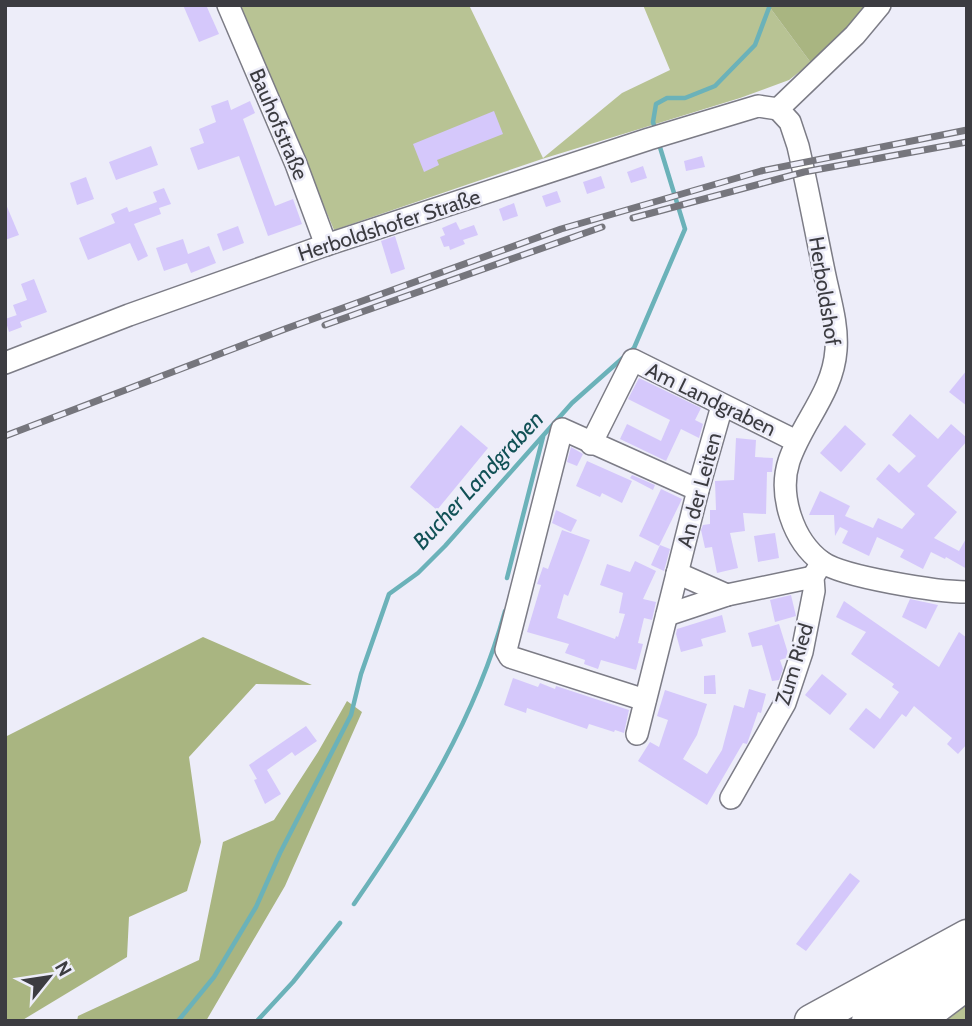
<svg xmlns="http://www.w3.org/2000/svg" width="972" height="1026" font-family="Cabin,sans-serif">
	<rect width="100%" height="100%" fill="#ededf9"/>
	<!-- green -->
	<g fill="#b8c394">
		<path d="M239,5H469L543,158L622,93L670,70L643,5H768L811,63L789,80L740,98L542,159L334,230Z"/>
		<path d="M967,1003V1021H943Z"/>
	</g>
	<!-- forest -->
	<g fill="#a9b581">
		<path d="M768,5H882L811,63Z"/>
		<path d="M203,637L312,685L256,684L189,757L201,842L187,891L129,917L127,957L21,1021H5V737Z"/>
		<path d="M347,701L362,712L285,886L206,1021H77L78,1016L199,960L223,842L274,820L318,752Z"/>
	</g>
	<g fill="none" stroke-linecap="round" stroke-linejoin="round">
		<!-- stream -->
		<g stroke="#6bb2b9" stroke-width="4.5">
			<path d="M656,132L653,122L656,104L667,98H685L715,86L755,45L770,5"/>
			<path d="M507,578L543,437"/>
			<path d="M354,904C417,813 476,718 505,611"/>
			<path d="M178,1021L214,977L256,907L280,853L351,715L361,674L389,594L418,573L445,546L572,403L634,348L685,229L659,144"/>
			<path d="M257,1021L293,982L340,923"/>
		</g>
	</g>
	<!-- building -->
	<g fill="#d5c8fb">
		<path d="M183,5H206L219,34L199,42Z"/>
		<path d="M228,100L231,110L250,101L255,113L243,119L275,206L293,199L302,224L268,236L239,156L198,170L190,148L204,143L199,129L216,122L211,106Z"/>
		<path d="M494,111L503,134L437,160L439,165L424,172L413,144Z"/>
		<path d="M151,146L158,165L116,180L109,162Z"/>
		<path d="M702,156L705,167L686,171L684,161Z"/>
		<path d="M643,166L647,178L631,183L627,172Z"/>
		<path d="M601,176L605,188L587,194L583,182Z"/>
		<path d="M86,177L94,199L77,205L70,183Z"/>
		<path d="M164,188L171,204L159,208L161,214L134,224L148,256L138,261L130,243L88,260L79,238L115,223L111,214L127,207L129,212L157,202L153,192Z"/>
		<path d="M557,191L561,202L546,207L542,196Z"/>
		<path d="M5,202L19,235L5,240Z"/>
		<path d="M514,203L518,216L503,221L499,209Z"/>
		<path d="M456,222L460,230L474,225L478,235L463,240L465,244L450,250L449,246L444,247L440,237L445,235L442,228Z"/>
		<path d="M238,226L244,243L223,251L217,234Z"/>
		<path d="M395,236L405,269L391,274L381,241Z"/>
		<path d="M183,239L188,254L209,246L216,263L191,273L187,263L164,271L156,248Z"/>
		<path d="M34,279L47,312L20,322L22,327L9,332L5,319L17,315V316L13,305L27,300L21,284Z"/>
		<path d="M967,370V406L949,392Z"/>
		<path d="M639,378L701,408L695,420L703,424L699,438L681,429L666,461L620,439L627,424L661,441L670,420L628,399Z"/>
		<path d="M910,414L938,439L951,424L967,438V441L927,486L957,512L934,538L959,551L967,537V569L946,557L945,559L931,552L923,569L900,557L904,550L877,537L869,556L842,543L848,531L840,527L835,536L834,515H809L820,491L850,506L845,516L873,528L878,518L902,529L915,514L876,479L889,464L899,473L916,456L892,435Z"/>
		<path d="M461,425L488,448L437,510L410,487Z"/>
		<path d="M845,425L866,444L841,472L820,453Z"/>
		<path d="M736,438L756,440L755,457L773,458L772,472H767L766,514L743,513L745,531L730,533L738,568L717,573L712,547L705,548L701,530L703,525L710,524V510H716L715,481L734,480Z"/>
		<path d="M571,447L583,454L577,466L567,462Z"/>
		<path d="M587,461L632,481L622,503L602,493L600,497L576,486Z"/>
		<path d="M632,475L655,485L653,490L630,478Z"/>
		<path d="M661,489L682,499L659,546L639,536Z"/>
		<path d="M556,510L577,520L571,532L552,523Z"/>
		<path d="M562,530L590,540L568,596L564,594L557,618L615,639L616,636L618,637L625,614L619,613L623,593L600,585L607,564L630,572L635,561L656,571L643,599L656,602L652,620L644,618L638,643L643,644L636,670L601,660L598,669L584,664L585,660L565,653L569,644L527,632L541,585L537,584L543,567L548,569Z"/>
		<path d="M775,533L779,558L758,562L754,536Z"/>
		<path d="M660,545L670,549L664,571L651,565Z"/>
		<path d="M791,595L796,616L775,622L770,600Z"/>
		<path d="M910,599L938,605L926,629L902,617Z"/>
		<path d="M844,601L939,667L959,632L967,638V744L958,754L947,744L952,738L914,706L906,717L902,714L874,749L849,729L866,708L880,719L899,692L892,687L894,684L851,654L866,632L836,617Z"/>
		<path d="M722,615L726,632L701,639L703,646L681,652L676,634L677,629Z"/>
		<path d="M779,624L788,653L786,658L780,660L783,669L779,680L772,681L762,645L752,647L748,633Z"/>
		<path d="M822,674L847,694L830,715L805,695Z"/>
		<path d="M715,675L716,694H704V676Z"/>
		<path d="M513,678L538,687L540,683L555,689L556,686L629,710L624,733L615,730L614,732L589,724L587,729L527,708L526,713L504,705Z"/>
		<path d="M749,689L766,694L761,713L758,712L747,744L743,743L707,805L638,761L650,742L659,747L668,720L657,716L665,690L707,704L697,735L683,759L707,774L722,750L734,705L744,708Z"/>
		<path d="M306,726L317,741L295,756L292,752L267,770L281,794L265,804L254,780L257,779L249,765Z"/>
		<path d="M850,873L860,881L806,951L796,944Z"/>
	</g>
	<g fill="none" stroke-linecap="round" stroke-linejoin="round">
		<!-- minor casing -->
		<g stroke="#7c7c86" stroke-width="24">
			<g id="minor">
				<path d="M228,5L296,164L326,245"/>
				<path d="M778,109L790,122L798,146C808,189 816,233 825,276C830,300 838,325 836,350C833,393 802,422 789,461C778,495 793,541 822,562C843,577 938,592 967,592"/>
				<path d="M778,109L855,35L880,5"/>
				<path d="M5,363L129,315L326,245L649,139L758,106L778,109"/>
				<path d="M591,444L633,360L796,441"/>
				<path d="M677,573L727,595"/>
				<path d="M667,615L727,595L813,577"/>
				<path d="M645,700L510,657L506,650L562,429L698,490"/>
				<path d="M637,734L698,490L722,406"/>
				<path d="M731,798L785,703L802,652L814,591L813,577L822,562"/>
			</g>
		</g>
		<!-- highway casing -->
		<g stroke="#7c7c86" stroke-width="35">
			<g id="highway">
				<path d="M811,1021L967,936"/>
				<path d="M868,1021L967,967"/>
				<path d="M917,1021L961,988"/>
			</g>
		</g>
		<!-- minor -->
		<use href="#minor" stroke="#fff" stroke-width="21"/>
		<!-- highway -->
		<use href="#highway" stroke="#fff" stroke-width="32"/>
		<!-- rail casing -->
		<g stroke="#76767d" stroke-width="7">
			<g id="rail">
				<path d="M633,218L804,172L967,142"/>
				<path d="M325,325L602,227"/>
				<path d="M5,436L285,329L561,229L761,171L967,130"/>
			</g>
		</g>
		<!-- rail -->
		<use href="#rail" stroke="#ededf9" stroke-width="4.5" stroke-dasharray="13" stroke-linecap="butt"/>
	</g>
	<g text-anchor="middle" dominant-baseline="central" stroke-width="5" stroke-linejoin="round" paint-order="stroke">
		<!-- street labels -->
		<g font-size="21" fill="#3c3c41" stroke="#ededf9">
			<text transform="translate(279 124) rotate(67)">Bauhofstraße</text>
			<text transform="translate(389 225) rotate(-18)">Herboldshofer Straße</text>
			<text transform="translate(825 291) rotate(81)">Herboldshof</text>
			<text transform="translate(711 399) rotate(26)">Am Landgraben</text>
			<text transform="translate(699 490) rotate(-75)">An der Leiten</text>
			<text transform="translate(794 664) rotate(-73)">Zum Ried</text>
		</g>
		<!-- water labels -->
		<g font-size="23" font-style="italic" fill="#115156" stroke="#ededf9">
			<text transform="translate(478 480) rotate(-47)">Bucher Landgraben</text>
		</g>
	</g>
	<!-- border -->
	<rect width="972" height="1026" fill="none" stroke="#3c3c41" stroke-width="14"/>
	<!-- north arrow -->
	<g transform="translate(49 977) rotate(60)" stroke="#ededf9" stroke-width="5" paint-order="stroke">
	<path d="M0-5L12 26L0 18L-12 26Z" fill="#3c3c41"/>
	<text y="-10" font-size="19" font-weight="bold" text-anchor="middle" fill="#3c3c41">N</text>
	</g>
</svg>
